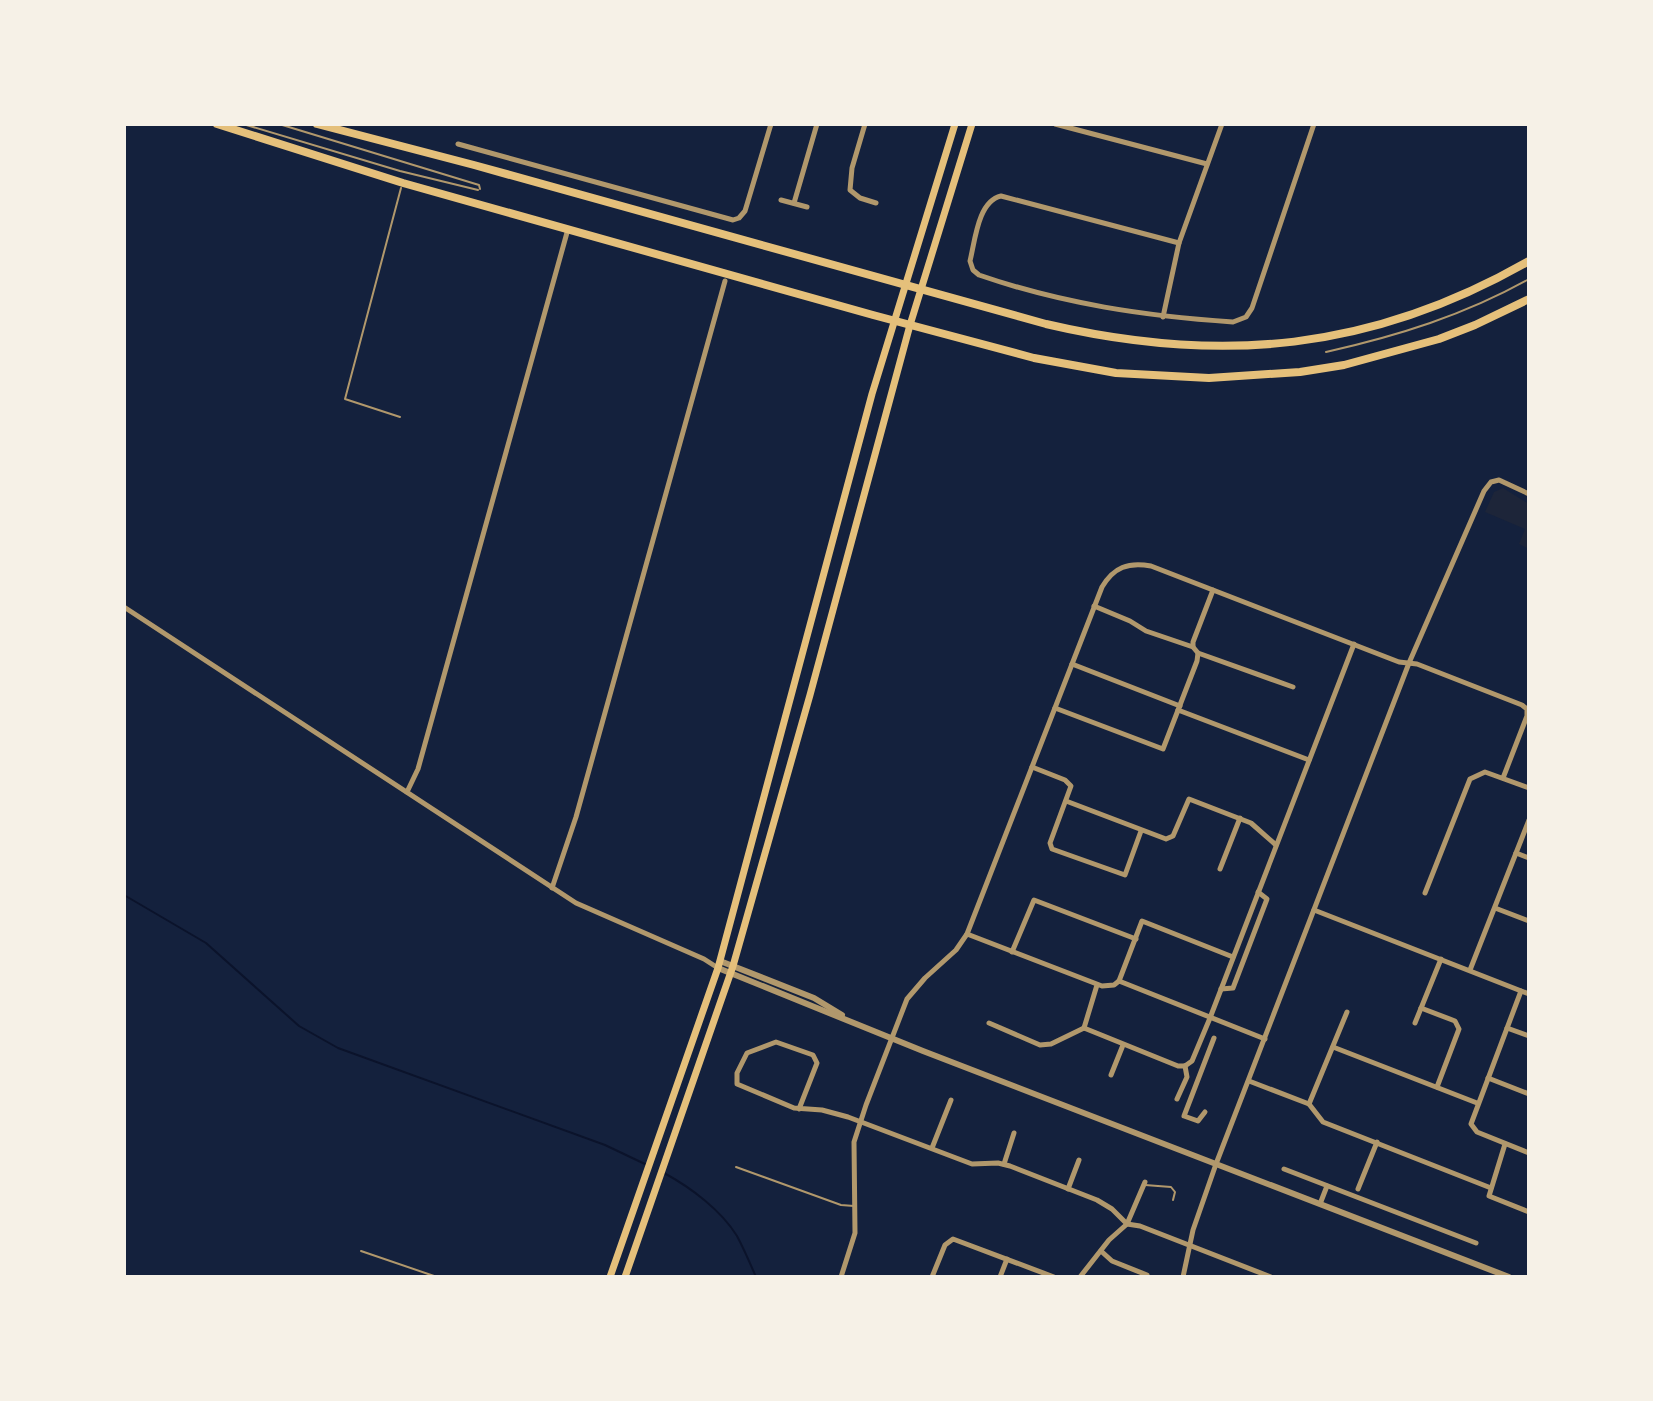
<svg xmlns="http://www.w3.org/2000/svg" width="1653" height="1401" font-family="Inter,sans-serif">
	<rect width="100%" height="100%" fill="#14213d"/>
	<!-- green -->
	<path fill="#1d2539" d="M1503,488L1529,504V549L1519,544L1525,529L1485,512L1494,492Z"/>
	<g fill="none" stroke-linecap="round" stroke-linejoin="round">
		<!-- stream -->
		<g stroke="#0b132b" stroke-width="2">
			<path d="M124,895L206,943L299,1026L338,1048L605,1145L647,1165"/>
			<path d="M664,1173C690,1187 721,1210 737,1236C744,1249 750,1263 756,1277"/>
		</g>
		<!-- service -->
		<g stroke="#b1986c" stroke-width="2">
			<path d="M243,124L400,171L478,190"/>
			<path d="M279,124L479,185L480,189"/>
			<path d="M1326,352C1397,336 1465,315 1529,279"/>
			<path d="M400,417L345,399L401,188"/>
			<path d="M736,1167L841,1205L854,1206"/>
			<path d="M1145,1185L1171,1187L1175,1192L1173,1200"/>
			<path d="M361,1251L437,1277"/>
		</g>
		<!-- minor -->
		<g stroke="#b1986c" stroke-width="5">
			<path d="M865,124L852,168L850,190L860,198L876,203"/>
			<path d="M1055,124L1207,164"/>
			<path d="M458,144L733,220L739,218L745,211L771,124"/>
			<path d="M781,200L807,207"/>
			<path d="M794,203L817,124"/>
			<path d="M1179,243L1001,196C978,201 975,241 970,261L973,270L979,275C1063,304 1145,316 1233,322L1246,317L1252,308L1314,124"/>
			<path d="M1163,317L1179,243L1222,124"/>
			<path d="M1094,606L1130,621L1146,631L1193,647"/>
			<path d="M124,607L576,903L704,959L718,968"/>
			<path d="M1198,653L1293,687"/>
			<path d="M1072,664L1180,706"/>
			<path d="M1055,708L1163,749L1197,661L1198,653L1193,647V642L1213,590"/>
			<path d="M1178,710L1309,760"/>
			<path d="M1032,767L1065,780L1071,786L1050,843L1052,849L1125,875L1141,831"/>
			<path d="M407,792L418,769L568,229"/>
			<path d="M1066,801L1166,839L1173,836L1189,799L1251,823L1276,845"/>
			<path d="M1516,853L1529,858"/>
			<path d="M1220,869L1240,818"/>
			<path d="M552,888L576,817L725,281"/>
			<path d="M1425,893L1470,779L1485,772L1529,788"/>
			<path d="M1495,908L1529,921"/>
			<path d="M1314,910L1529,994"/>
			<path d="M967,934L1102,986L1114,985L1119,981"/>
			<path d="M1012,952L1034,900L1136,939"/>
			<path d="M1470,970L1529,820"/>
			<path d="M1119,981L1142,921L1233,957"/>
			<path d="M1119,981L1265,1039"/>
			<path d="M1221,989L1233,988L1267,899L1258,892"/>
			<path d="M1521,991L1471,1124L1477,1132L1529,1153"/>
			<path d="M1421,1008L1455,1021L1459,1029L1437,1087"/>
			<path d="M989,1023L1040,1045L1051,1044L1084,1028"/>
			<path d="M1415,1023L1441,959"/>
			<path d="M1084,1028L1178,1066H1185"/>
			<path d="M1084,1028L1097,985"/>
			<path d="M1507,1028L1529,1036"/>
			<path d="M1333,1047L1477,1103"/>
			<path d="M1185,1066L1192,1061L1210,1018L1354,644"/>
			<path d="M1111,1075L1123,1045"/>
			<path d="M1488,1078L1529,1094"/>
			<path d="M1249,1081L1309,1104"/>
			<path d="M1177,1099L1187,1077L1185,1066"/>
			<path d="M1309,1104L1323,1122L1491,1188"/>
			<path d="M1309,1104L1347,1012"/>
			<path d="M799,1109L817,1063L813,1055L776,1042L747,1053L737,1073V1084L794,1108L822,1110L848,1117L972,1164L998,1163L1010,1166L1097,1200L1112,1209L1127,1224L1140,1226L1271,1277"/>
			<path d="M1205,1112L1198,1121L1184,1116L1214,1038"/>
			<path d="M1505,1144L1489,1196L1529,1212"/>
			<path d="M932,1148L951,1100"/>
			<path d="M1004,1164L1014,1133"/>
			<path d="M1284,1169L1476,1243"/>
			<path d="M1068,1189L1079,1160"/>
			<path d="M1358,1189L1377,1142"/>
			<path d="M1320,1204L1327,1186"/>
			<path d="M1101,1251L1112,1261L1147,1275"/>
			<path d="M841,1277L855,1233L854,1142L866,1105L907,999L925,978L956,950L967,934L1102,587C1114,567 1128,562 1151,566L1399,662L1417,664L1522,705L1527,709V716L1503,778"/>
			<path d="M932,1277L945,1245L953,1239L1054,1277"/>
			<path d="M1000,1277L1007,1259"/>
			<path d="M1080,1277L1109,1240L1127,1224L1145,1182"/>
			<path d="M1183,1277L1193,1230L1216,1164L1409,663L1484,491L1491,482L1499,480L1529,494"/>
		</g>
		<!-- tertiary -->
		<g stroke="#b1986c" stroke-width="6">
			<path d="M720,961L814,998L842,1015"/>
			<path d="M718,968L923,1051L1509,1277"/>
		</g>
		<!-- secondary -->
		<g stroke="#e5c07b" stroke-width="7">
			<path d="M610,1277L718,968L872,394L955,124"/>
			<path d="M625,1277L733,966L810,695L910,325L972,124"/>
		</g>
		<!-- primary -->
		<g stroke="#e5c07b" stroke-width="8">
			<path d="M217,124L403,183L873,315L1034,358L1116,373L1209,378L1300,372L1344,365L1439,339L1475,325L1529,299"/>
			<path d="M317,124L474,165L1046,324C1221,365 1372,351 1529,261"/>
		</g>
	</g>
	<!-- border -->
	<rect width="1653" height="1401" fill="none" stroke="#f6f1e7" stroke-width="252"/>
</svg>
